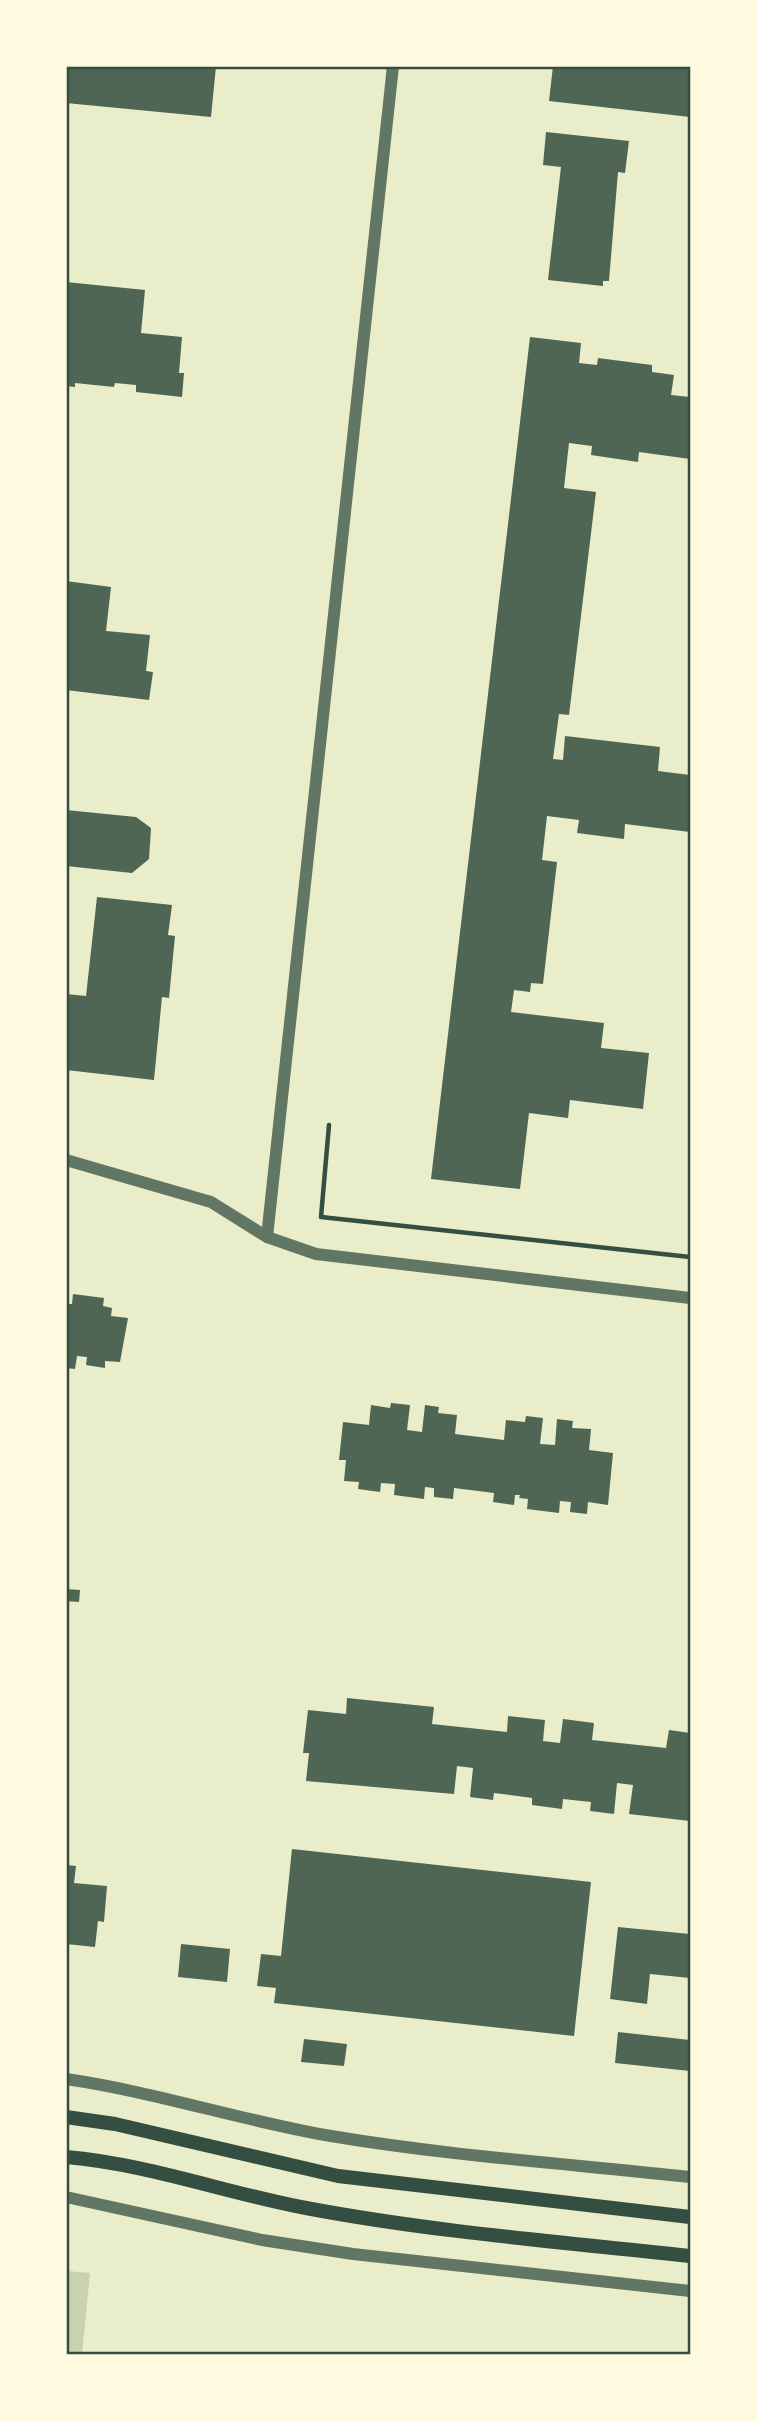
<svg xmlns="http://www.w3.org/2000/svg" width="757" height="2421" font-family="'Times New Roman',serif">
	<rect width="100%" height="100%" fill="#e9edc9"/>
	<!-- green -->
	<path fill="#cad2ad" d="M67,2271L90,2273L82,2354H67Z"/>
	<!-- building -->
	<g fill="#4f6655">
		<path d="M66,66H216L211,117L66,103Z"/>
		<path d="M553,66H690V117L549,101Z"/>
		<path d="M546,132L629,141L625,173L618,172L609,281H603V286L548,280L561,167L543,165Z"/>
		<path d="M66,282L145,290L141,333L182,337L179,373H184L182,397L136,392V385L115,383L114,387L75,383V387L66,386Z"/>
		<path d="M530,337L581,343L579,363L597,365L598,358L652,365V372L674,375L671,395L690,397V459L639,452L638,462L591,455L592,446L569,443L564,488L596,492L569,715L559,714L553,759L563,760L565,736L660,747L658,771L690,775V832L625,824L624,839L577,833L579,820L547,816L542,860L557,862L543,984L531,983L530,992L514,990L511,1012L604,1023L601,1048L649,1053L643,1109L570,1100L568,1118L529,1113L520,1189L431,1179Z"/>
		<path d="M66,581L111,587L106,631L150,635L146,671L153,672L149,700L66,690Z"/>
		<path d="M66,810L136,817L151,828L149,859L132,873L66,866Z"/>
		<path d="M97,897L172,905L168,935L175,936L169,998L162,997L154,1080L66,1070V994L86,996Z"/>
		<path d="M73,1294L104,1298L103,1306L112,1308L111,1316L128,1318L120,1362L105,1361V1368L86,1365L87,1357L77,1356L75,1369L66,1368V1304H72Z"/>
		<path d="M391,1403L410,1405L407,1430L422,1432L425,1405L439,1407L438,1413L457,1415L455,1434L504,1440L506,1420L525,1422L526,1416L543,1418L540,1444L555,1445L557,1419L573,1421L572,1428L591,1429L589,1450L613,1453L608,1505L588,1502L587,1514L570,1512L571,1502L560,1501L559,1513L527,1509L528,1499L519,1498L520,1495H515L514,1505L493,1502L494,1493L454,1488L453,1499L434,1497V1488L425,1487L424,1499L394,1495L395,1484L381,1483L380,1492L358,1489L359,1482L344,1481L346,1460H339L343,1422L369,1425L371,1405L390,1408Z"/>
		<path d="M66,1589L80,1590L79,1602L66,1601Z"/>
		<path d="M347,1698L434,1707L432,1724L507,1732L508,1716L545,1720L543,1741L560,1743L563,1719L594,1723L592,1740L666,1748L669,1730L690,1733V1821L629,1814L633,1785L617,1783L614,1814L590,1811L591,1802L563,1799L562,1809L532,1805V1798L494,1793L493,1800L470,1797L473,1768L457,1766L454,1794L306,1781L309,1753H303L308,1710L346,1714Z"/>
		<path d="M292,1849L591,1882L574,2036L274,2003L276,1988L257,1986L261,1954L281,1956Z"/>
		<path d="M66,1865L76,1866L74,1883L107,1886L104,1922L98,1921L95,1947L66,1944Z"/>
		<path d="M618,1927L690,1934V1978L650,1974L647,2004L610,1999Z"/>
		<path d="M181,1944L230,1949L227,1982L178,1977Z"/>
		<path d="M618,2032L690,2040V2071L615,2063Z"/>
		<path d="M304,2039L347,2044L344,2066L301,2062Z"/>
	</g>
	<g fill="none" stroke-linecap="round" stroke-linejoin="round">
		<!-- path -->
		<path stroke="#344e41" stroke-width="4.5" d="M329,1125L321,1217L690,1257"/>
		<!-- tertiary -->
		<g stroke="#617663" stroke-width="12">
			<path d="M66,1160L211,1202L267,1237L316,1254L690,1298"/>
			<path d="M267,1237L393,66"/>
			<path d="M66,2079C156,2092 242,2121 331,2136C450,2156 571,2164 690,2177"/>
			<path d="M66,2197L262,2240L353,2254L690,2291"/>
		</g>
		<!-- secondary -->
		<g stroke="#344e41" stroke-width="14">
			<path d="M66,2117L115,2124L338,2176L690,2217"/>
			<path d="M66,2157C148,2164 226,2193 306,2208C433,2232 562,2242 690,2256"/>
		</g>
	</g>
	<!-- border -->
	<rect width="757" height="2421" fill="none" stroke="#fefae0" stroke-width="136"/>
	<rect x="68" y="68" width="621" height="2285" fill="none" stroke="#344e41" stroke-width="2.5"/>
</svg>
